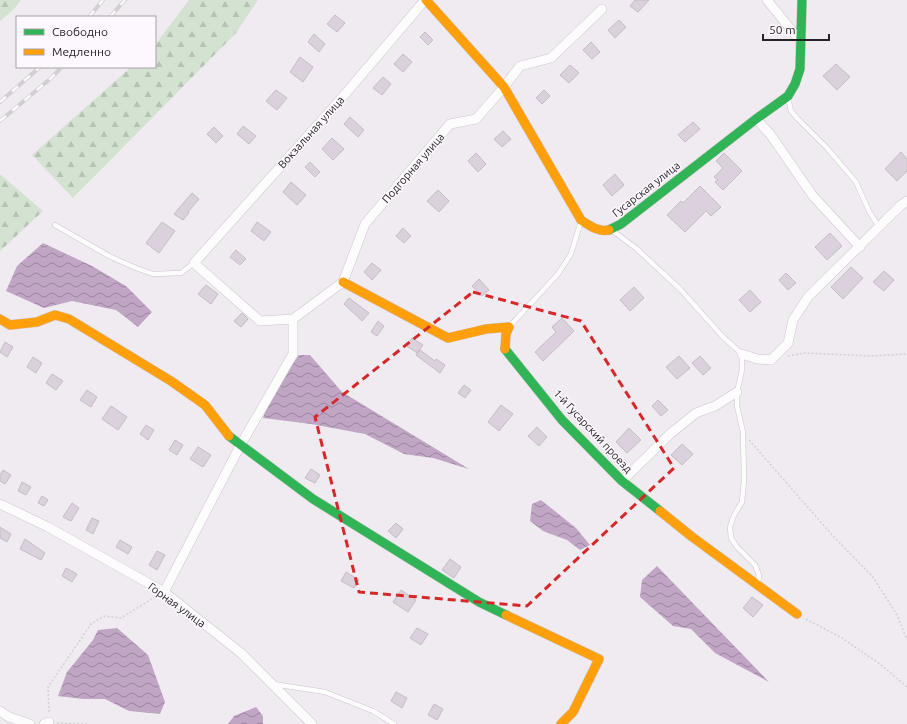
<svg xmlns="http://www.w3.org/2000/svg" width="907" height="724" font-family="Ubuntu,sans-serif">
	<defs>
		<pattern id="forest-firs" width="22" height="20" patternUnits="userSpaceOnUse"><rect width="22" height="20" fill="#d4e2d1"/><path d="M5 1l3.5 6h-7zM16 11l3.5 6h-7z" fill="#b6c2b3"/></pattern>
		<pattern id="water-waves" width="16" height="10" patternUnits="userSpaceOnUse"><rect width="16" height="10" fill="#c0a6c4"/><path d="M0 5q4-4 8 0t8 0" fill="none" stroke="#9c879f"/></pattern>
	</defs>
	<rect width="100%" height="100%" fill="#f0ebf1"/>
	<!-- forest -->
	<g fill="url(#forest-firs)">
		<path d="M0,0H21L13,10L0,21Z"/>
		<path d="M189,0H258L236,33L73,198L32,155L131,67H155V45Z"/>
		<path d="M0,174L43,211L0,251Z"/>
	</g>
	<!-- water -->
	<g fill="url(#water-waves)">
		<path d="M43,243L92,266L126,286L152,312L138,327L116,310L72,301L44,308L6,291L17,266Z"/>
		<path d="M299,355H310L342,392L469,469L433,458L404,454L365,434L311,424L263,418L272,393Z"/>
		<path d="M541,500L576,528L590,545L580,550L567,540L543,531L530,521L532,504Z"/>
		<path d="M657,566L769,682L715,653L691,629L673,626L640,597L642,580Z"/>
		<path d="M117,628L148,655L165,702L160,714L129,711L105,699H83L58,696L67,672L93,640L98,630Z"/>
		<path d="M256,707L263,716V724H228L234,716Z"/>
	</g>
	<!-- building -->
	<g fill="#dad1dc" stroke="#c2bec3">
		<path d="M635,0H649L638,12L630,6Z"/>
		<path d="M335,15L345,23L337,32L327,24Z"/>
		<path d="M619,20L626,27L615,38L608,30Z"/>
		<path d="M425,32L433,40L428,45L420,37Z"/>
		<path d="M314,34L325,44L319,52L308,42Z"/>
		<path d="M591,42L600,52L592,59L583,50Z"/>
		<path d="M403,54L412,62L403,72L394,64Z"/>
		<path d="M300,57L313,67L303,82L290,72Z"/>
		<path d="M836,64L850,77L837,90L823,76Z"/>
		<path d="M570,65L579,73L569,83L560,75Z"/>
		<path d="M383,77L391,84L382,95L373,88Z"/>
		<path d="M276,90L287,98L277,110L266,101Z"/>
		<path d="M544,90L550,96L542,104L536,98Z"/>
		<path d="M350,117L364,130L358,137L344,124Z"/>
		<path d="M693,122L700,129L685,142L678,135Z"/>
		<path d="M243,126L256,136L249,144L237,134Z"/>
		<path d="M214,127L223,136L216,143L207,134Z"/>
		<path d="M503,131L511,139L502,147L494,139Z"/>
		<path d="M332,138L344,149L333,160L322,149Z"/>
		<path d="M901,152L907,159V171L897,181L885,169Z"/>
		<path d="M476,153L486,164L478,172L468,161Z"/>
		<path d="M724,153L742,171L723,190L715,182L718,180L714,177L723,168L716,161Z"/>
		<path d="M310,162L320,172L315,177L305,167Z"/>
		<path d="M615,174L624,185L612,196L603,185Z"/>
		<path d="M291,182L306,195L297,205L283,192Z"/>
		<path d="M700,186L721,207L711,216L706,211L685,232L667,215L681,201L683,203Z"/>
		<path d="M438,190L449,201L439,212L427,201Z"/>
		<path d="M192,193L199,199L188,212L189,213L183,220L174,214Z"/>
		<path d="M162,222L175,231L159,253L146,243Z"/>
		<path d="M257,222L271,232L264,241L251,231Z"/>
		<path d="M403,228L411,236L404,243L396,236Z"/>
		<path d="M830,233L842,246L827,260L815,247Z"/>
		<path d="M236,250L246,259L240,265L230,257Z"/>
		<path d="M372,263L381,270L372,280L364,272Z"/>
		<path d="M851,267L863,278L843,299L831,287Z"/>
		<path d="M884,271L894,280L884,291L873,282Z"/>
		<path d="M786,273L796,283L788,290L779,280Z"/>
		<path d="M479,279L489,290L482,296L472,286Z"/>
		<path d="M206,285L218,294L211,304L198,294Z"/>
		<path d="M634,287L644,298L630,311L620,300Z"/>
		<path d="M750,290L761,302L750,312L739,300Z"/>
		<path d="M349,298L369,313L362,321L344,304Z"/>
		<path d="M242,313L248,319L241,327L234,321Z"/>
		<path d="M562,318L574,331L543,361L535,352L556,332L552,327Z"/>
		<path d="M378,321L384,326L377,336L371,332Z"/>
		<path d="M412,338L423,345L417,353L407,346Z"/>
		<path d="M5,342L13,347L7,357L0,352Z"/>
		<path d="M420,350L435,361L436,359L445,365L440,373L416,355Z"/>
		<path d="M679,356L690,368L677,379L666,367Z"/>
		<path d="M700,356L711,368L703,375L692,363Z"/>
		<path d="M33,357L42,363L36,373L27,367Z"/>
		<path d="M52,374L63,381L56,390L46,383Z"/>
		<path d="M464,385L471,390L465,398L458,393Z"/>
		<path d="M87,390L97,397L91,407L80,400Z"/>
		<path d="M658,400L668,410L661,416L652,406Z"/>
		<path d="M501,405L513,414L499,431L488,422Z"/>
		<path d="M111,406L127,417L118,430L102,419Z"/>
		<path d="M146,425L154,430L148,440L140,434Z"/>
		<path d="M537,427L547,437L539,446L528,436Z"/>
		<path d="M629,428L641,440L627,453L616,442Z"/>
		<path d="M175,440L183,445L177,455L169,450Z"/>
		<path d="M682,444L693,454L682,465L671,455Z"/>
		<path d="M198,447L211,455L203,467L190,459Z"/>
		<path d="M311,469L320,475L315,483L305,478Z"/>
		<path d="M3,470L11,475L5,484L0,481V475Z"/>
		<path d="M22,482L31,487L26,495L18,491Z"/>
		<path d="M42,496L48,500L44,506L38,503Z"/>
		<path d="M72,503L79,508L71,521L63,517Z"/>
		<path d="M92,518L99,521L93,534L86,530Z"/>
		<path d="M396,523L403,529L396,538L388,531Z"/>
		<path d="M0,527L11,534L7,542L0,538Z"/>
		<path d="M25,539L45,553L41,560L20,549Z"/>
		<path d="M120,540L132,547L128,554L116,547Z"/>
		<path d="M157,551L165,555L157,570L149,565Z"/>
		<path d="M450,559L461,567L454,578L442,570Z"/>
		<path d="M66,568L77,574L72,582L62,576Z"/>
		<path d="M346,572L359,580L354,588L341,581Z"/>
		<path d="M401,590L416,600L408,612L393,602Z"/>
		<path d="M752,597L763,605L753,617L743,608Z"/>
		<path d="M417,628L428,634L421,645L410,638Z"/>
		<path d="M396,692L407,698L402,708L391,701Z"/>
		<path d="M434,704L443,709L437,720L428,715Z"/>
	</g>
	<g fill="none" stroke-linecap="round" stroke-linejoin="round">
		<!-- lane casing -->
		<g stroke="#cac6cb" stroke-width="5.5">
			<g id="lane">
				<path d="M788,98L791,111L797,118L827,148L856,182L869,211L879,227"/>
				<path d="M55,225L109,256L136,268L153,274L181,273L194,263"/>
				<path d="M613,231L637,249L680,289L723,337L742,354V370L737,392V406L743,432L744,480L742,502L734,515L730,527L731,538L737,547L755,565L759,575L758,583"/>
				<path d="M509,327L558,274L571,254L581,221"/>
				<path d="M273,684L325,692L373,711L394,724"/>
			</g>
		</g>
		<!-- street casing -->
		<g stroke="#cac6cb" stroke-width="10">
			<g id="street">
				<path d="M425,0L340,100L194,263L260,321L293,319L343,282L365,224L450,124L476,119L504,87L520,66L551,58L602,9"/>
				<path d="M767,0L801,42"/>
				<path d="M756,119L770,134L813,196L860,247"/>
				<path d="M742,354L757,359L771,360L788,343L793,320L808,297L901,205L907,201"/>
				<path d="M622,481L670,434L696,413L715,406L737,392"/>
				<path d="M0,504L48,527L164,592L241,653L312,724"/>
				<path d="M164,592L240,446L293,354V319"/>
				<path d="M0,711L9,717L30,724"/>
				<path d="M44,724L49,722"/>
			</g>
		</g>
		<!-- fast casing -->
		<g stroke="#cac6cb" stroke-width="10">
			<g id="fast">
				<path d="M609,230L621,224L756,119L788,96L795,84L800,69L802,0"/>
				<path d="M505,349L562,420L622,481L660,511"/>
				<path d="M229,436L313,499L479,602L506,615"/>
			</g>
		</g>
		<!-- slow casing -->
		<g stroke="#cac6cb" stroke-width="10">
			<g id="slow">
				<path d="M426,0L504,87L581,220C590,226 598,232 609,230"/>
				<path d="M343,282L448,338L486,329L509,327L506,334L505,349"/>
				<path d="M0,319L10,325L37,322L55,315L69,319L171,381L205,405L229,436"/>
				<path d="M660,511L691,536L797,614"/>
				<path d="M506,615L599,659L573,712L561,724"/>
			</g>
		</g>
		<!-- path -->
		<g stroke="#d1d1d2" stroke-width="1.5" stroke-dasharray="2 2" stroke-linecap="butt">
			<path d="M788,356L804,353L871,356L907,354"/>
			<path d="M749,440L834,537L873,577L897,615L907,640"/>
			<path d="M806,619L842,638L880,664L907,687"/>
			<path d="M49,712L48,687L91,624L104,616L121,618L155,597"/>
			<path d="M57,723L88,724"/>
		</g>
		<!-- lane -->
		<use href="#lane" stroke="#fdfcfd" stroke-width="4.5"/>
		<!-- street -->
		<use href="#street" stroke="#fdfcfd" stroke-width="9"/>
		<!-- fast -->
		<use href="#fast" stroke="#30b455" stroke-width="9"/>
		<!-- slow -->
		<use href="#slow" stroke="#ff9f0a" stroke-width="9"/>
		<!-- rail casing -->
		<g stroke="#d0cfd0" stroke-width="4">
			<g id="rail">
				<path d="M89,17L103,0"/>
				<path d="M110,17L125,0"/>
				<path d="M0,102L40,67"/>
				<path d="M0,121L50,79L62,67"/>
			</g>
		</g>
		<!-- rail -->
		<use href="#rail" stroke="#fdf8fe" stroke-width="2.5" stroke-dasharray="8" stroke-linecap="butt"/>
	</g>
	<!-- marked area -->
	<path fill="none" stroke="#d62828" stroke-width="3" stroke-dasharray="8 5" stroke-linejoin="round" d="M473,292L581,321L674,468L527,606L359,592L315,417Z"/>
	<g text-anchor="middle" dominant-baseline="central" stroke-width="3" stroke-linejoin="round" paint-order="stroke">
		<!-- street labels -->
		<g font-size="11" fill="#252225" stroke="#fdf8fe">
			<text transform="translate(311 132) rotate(-48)">Вокзальная улица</text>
			<text transform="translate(413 168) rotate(-49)">Подгорная улица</text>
			<text transform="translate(646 189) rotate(-38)">Гусарская улица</text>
			<text transform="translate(593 431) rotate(47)">1-й Гусарский проезд</text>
			<text transform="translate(177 605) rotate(36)">Горная улица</text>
		</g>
	</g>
	<!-- legend -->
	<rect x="16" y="16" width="140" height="52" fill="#fdf8fe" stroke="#a7a2a7"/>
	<rect x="24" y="29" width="20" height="6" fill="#30b455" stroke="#a7a2a7"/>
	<text x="52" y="36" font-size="12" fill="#252225">Свободно</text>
	<rect x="24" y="49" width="20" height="6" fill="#ff9f0a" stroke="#a7a2a7"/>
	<text x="52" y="56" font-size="12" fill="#252225">Медленно</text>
	<!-- scale -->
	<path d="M763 34v6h66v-6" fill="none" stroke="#252225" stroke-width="2"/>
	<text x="769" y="34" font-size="12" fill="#252225" stroke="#fdf8fe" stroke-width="3" paint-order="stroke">50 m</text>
</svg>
